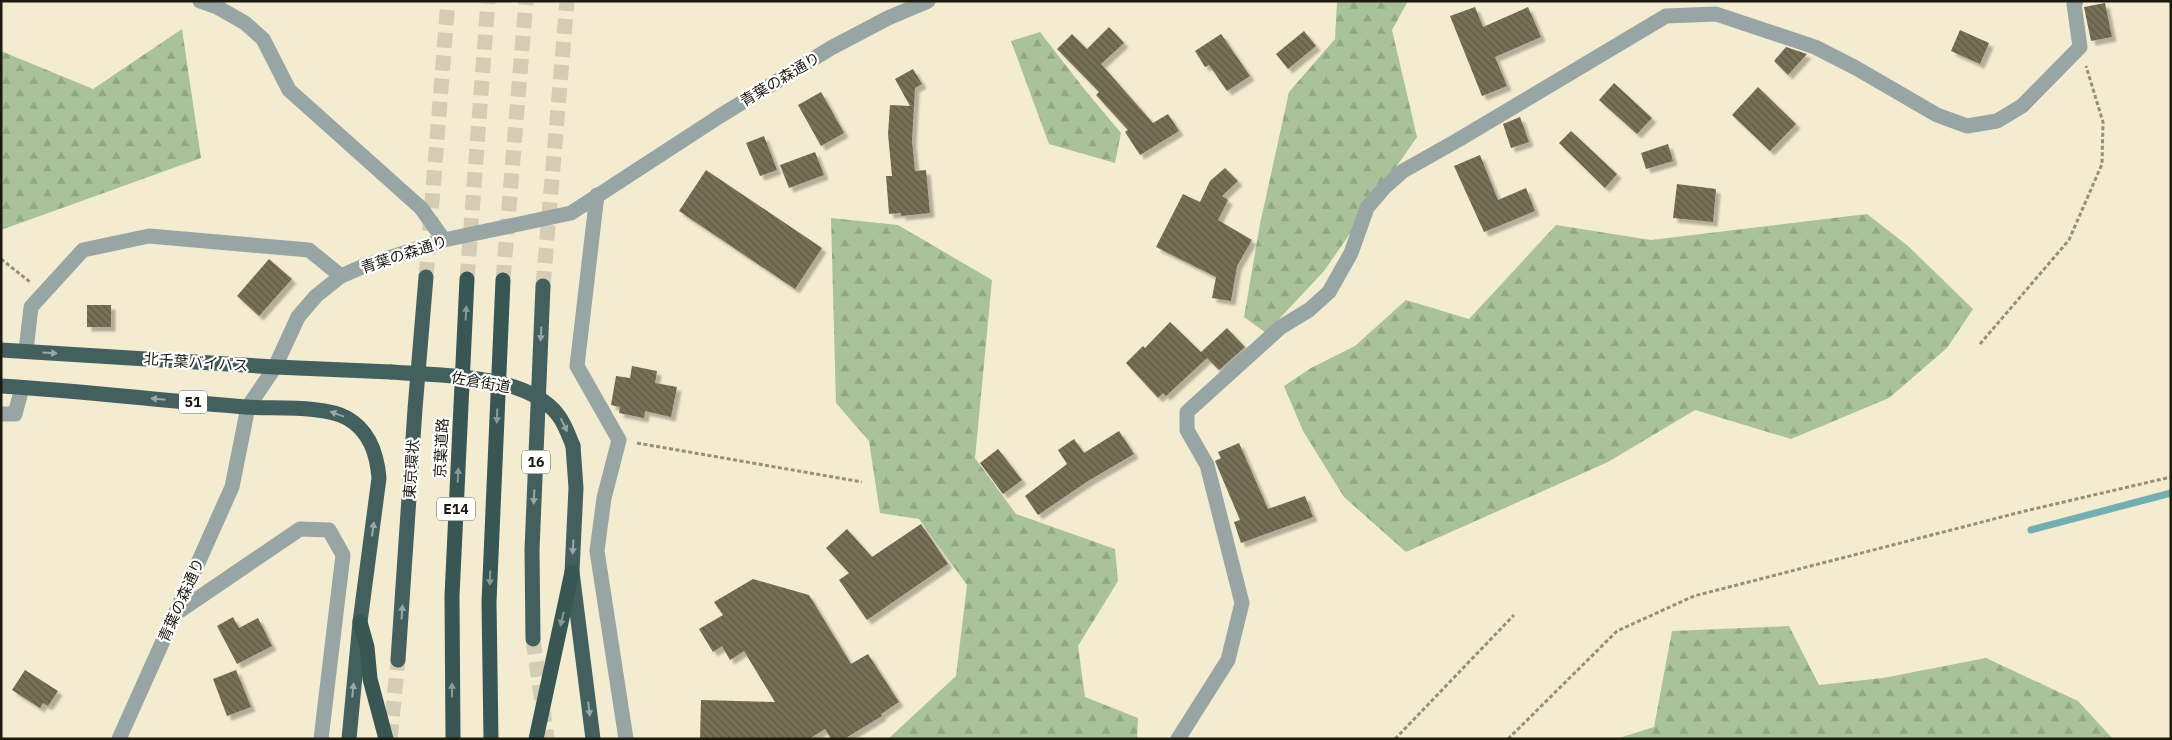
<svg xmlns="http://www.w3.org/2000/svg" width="2172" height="740" font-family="'IBM Plex Sans','Noto Sans JP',sans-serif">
	<defs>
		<pattern id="forest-firs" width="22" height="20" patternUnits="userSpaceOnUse" patternTransform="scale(1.25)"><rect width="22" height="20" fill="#a9c299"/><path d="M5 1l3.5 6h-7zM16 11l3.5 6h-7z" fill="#91a683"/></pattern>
		<pattern id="building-back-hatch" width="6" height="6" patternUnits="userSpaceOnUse" patternTransform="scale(1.25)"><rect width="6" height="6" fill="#766f57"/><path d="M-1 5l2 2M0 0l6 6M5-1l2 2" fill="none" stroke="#605a47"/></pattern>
		<filter id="shadow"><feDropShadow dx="4.5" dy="4.5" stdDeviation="1" flood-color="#0004"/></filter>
	</defs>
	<rect width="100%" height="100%" fill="#f4ecd1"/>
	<!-- forest -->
	<g fill="url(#forest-firs)">
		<path d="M1337,1H1408L1392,30L1417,137L1324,271L1266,333L1244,317L1260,224L1289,92L1335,39Z"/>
		<path d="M182,29L201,158L1,230V51L93,89Z"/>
		<path d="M1040,32L1085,90L1121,133L1115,163L1049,144L1011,41Z"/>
		<path d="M1867,214L1908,246L1973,309L1947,348L1889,398L1791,439L1695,410L1608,462L1406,552L1344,497L1303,431L1284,386L1311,368L1355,346L1406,300L1469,319L1556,225L1651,240Z"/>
		<path d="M831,218L898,225L992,280L975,458L1016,514L1115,549L1118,581L1078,646L1085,697L1138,718L1137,739H888L956,676L967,585L919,519L880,513L869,441L836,403Z"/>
		<path d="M1789,626L1819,685L1883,678L1986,658L2078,701L2113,739H1616L1654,727L1672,631Z"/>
	</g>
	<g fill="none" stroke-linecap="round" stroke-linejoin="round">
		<!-- stream -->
		<path stroke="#73afb0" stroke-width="7" d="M2031,530L2171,493"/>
	</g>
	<!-- building -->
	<g fill="url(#building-back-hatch)" filter="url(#shadow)">
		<path d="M2105,3L2112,37L2091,41L2084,7Z"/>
		<path d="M1475,7L1483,27L1528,7L1541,37L1495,57L1507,86L1482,96L1450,16Z"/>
		<path d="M1109,27L1124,43L1101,64L1153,123L1168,114L1179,131L1140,155L1125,132L1128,130L1096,95L1099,92L1057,49L1072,34L1087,49Z"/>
		<path d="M1960,30L1989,43L1980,64L1951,51Z"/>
		<path d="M1304,31L1316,46L1288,69L1276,54Z"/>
		<path d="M1221,34L1250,76L1227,91L1209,65L1205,67L1195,51Z"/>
		<path d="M1786,47L1807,54L1788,75L1774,61Z"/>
		<path d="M913,69L922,84L915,88L912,141L915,171L926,170L930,213L901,216V213L889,214L886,176H892L888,134L890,105L910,106L895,79Z"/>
		<path d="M1614,83L1652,118L1637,134L1599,100Z"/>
		<path d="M1758,87L1796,124L1770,151L1732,115Z"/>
		<path d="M821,92L844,133L821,146L798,105Z"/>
		<path d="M1520,117L1529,142L1511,148L1503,124Z"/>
		<path d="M1571,131L1617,174L1605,188L1559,143Z"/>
		<path d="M764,136L777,170L760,176L746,143Z"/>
		<path d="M1668,144L1673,161L1646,169L1641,153Z"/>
		<path d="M815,152L824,175L789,188L780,165Z"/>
		<path d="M1480,155L1498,200L1526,188L1535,211L1484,232L1454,166Z"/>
		<path d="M1225,168L1238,181L1222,196L1228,200L1218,220L1252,240L1237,266L1231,301L1212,298L1216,277L1156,247L1183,194L1200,202L1210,181Z"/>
		<path d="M706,170L822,248L795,289L679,211Z"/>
		<path d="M1677,184L1716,189L1713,222L1673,218Z"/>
		<path d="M269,259L292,279L259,316L237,296Z"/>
		<rect x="87" y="305" width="24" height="22"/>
		<path d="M1170,322L1203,354L1201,352L1227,328L1245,347L1219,370L1207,358L1166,396L1163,393L1158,398L1126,363L1143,346L1145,348Z"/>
		<path d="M632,366L657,371L655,383L677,387L671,417L645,411L644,418L619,413L620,407L611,405L616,376L630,378Z"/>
		<path d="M1119,431L1134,454L1088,481L1038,515L1025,496L1067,464L1058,450L1074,439L1084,453Z"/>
		<path d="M1239,443L1268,509L1305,496L1313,517L1241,543L1234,522L1240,520L1215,461L1221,458L1218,452Z"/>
		<path d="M998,449L1022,480L1003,494L980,463Z"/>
		<path d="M921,524L948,564L867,620L839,580L849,573L826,548L847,529L872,557Z"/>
		<path d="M753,579L809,595L851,664L868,654L899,702L881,714L882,716L844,739H831L825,729L809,739H700L701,700L775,702L744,651L730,660L722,646L713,652L699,629L723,615L714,602Z"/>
		<path d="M233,617L239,628L258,618L272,646L237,664L217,626Z"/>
		<path d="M25,670L58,691L48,706L43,703L40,708L12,690Z"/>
		<path d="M236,670L251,707L227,716L213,679Z"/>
	</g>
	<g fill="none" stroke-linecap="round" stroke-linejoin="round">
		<!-- trunk-tunnel -->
		<g stroke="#d4ccb4" stroke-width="15" stroke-dasharray="15 8" stroke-linecap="butt">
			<path d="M426,277L448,1"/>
			<path d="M543,286L567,1"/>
			<path d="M533,639L547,739"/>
			<path d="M390,739L398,660"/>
		</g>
		<!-- motorway-tunnel -->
		<g stroke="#d4ccb4" stroke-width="15" stroke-dasharray="15 8" stroke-linecap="butt">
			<path d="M467,279L488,1"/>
			<path d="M503,280L526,1"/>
		</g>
		<!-- path -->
		<g stroke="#948e7b" stroke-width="3" stroke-dasharray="4 2.5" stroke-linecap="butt">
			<path d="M1,259L30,282"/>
			<path d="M1980,344L2069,240L2102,164L2103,122L2086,66"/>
			<path d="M637,443L862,482"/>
			<path d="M1395,739L1514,615"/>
			<path d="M1508,739L1617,631L1694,596L2025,511L2171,477"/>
		</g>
		<!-- minor -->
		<g stroke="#97a5a4" stroke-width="15">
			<path d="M200,1L217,7L245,23L263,39L289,90L421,208L444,240"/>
			<path d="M597,195L577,366L619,440L604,498L597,551L626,739"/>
			<path d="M26,351L31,307L83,250L149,236L309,250L341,276"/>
			<path d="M1,414H15L22,388"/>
			<path d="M175,614L300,529L329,530L343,555L321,739"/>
			<path d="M1178,739L1228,660L1242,603L1207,465L1187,430V412L1281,327L1309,310L1329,292L1351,253L1367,208L1384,188L1403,171L1458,140L1666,16L1716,14L1815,47L1856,68L1937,115L1967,126L1997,121L2022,106L2080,47L2074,4L2076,1"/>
		</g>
		<!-- tertiary -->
		<path stroke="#97a5a4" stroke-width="15" d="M119,739L232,487L248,407L275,367L298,317L316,296L341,276L364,266L444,240L571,213L720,116L831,48L888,18L928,1"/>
		<!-- trunk -->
		<g stroke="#44605e" stroke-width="15">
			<path d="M1,350L275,367L391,372"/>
			<path d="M1,386C83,391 165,401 246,407C274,409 324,405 347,418C370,431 377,454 379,478L360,622L349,739"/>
			<path d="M573,446L576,488L572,572L593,739"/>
			<path d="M533,639L532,550L543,286"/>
			<path d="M398,660L415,409L426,277"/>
		</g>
		<!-- motorway -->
		<g stroke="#385654" stroke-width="15">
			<path d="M360,622L367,647L370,679L386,739"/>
			<path d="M453,739L452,596L467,279"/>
			<path d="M491,739L489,602L503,280"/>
			<path d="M536,739L572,572"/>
		</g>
		<!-- trunk-bridge -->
		<path stroke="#44605e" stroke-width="15" d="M391,372C439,376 526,373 558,415C565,424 569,436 573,446"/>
	</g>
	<!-- one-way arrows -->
	<defs><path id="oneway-solid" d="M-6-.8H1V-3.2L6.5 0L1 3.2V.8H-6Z" transform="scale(1.25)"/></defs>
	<g fill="#889a98">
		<use href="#oneway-solid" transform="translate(466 313) rotate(-87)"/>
		<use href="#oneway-solid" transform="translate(497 416) rotate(92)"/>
		<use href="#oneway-solid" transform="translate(458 475) rotate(-87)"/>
		<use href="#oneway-solid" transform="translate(490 578) rotate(92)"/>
		<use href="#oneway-solid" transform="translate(562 619) rotate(103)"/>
		<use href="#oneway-solid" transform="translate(452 690) rotate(-90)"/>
	</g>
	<g fill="#98a8a6">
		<use href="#oneway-solid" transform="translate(541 334) rotate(93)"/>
		<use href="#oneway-solid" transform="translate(50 353) rotate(4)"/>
		<use href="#oneway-solid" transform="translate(158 399) rotate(-175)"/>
		<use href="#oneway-solid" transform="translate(337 414) rotate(-160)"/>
		<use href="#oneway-solid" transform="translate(564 425) rotate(64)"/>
		<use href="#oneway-solid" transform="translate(534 497) rotate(93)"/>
		<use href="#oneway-solid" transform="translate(373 529) rotate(-82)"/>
		<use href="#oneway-solid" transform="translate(573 547) rotate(93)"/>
		<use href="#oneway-solid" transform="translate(402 612) rotate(-86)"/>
		<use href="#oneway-solid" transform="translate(353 690) rotate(-84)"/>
		<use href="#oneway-solid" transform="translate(589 709) rotate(83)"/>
	</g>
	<g text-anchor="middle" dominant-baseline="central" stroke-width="4.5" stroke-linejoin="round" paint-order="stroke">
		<!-- shield labels -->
		<g fill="#fff" stroke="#615f58" stroke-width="1">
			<rect x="179" y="390.5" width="28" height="23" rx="4"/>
			<rect x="522" y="450.5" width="28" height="23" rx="4"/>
			<rect x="437" y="497.5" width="38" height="23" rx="4"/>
		</g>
		<g font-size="14" font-weight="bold" fill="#1d1a11">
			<text x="193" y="402">51</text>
			<text x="536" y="462">16</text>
			<text x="456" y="509">E14</text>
		</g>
		<!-- street labels -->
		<g font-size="15" fill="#1d1a11" stroke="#fff">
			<text transform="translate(780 79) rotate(-31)">青葉の森通り</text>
			<text transform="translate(404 254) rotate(-18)">青葉の森通り</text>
			<text transform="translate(196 362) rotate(4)">北千葉バイパス</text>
			<text transform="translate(481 382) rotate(10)">佐倉街道</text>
			<text transform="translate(441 448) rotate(-87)">京葉道路</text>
			<text transform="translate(411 469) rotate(-86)">東京環状</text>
			<text transform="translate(181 600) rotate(-66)">青葉の森通り</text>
		</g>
	</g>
	<!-- border -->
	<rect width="2172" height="740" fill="none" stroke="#1d1a11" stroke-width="5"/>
</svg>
